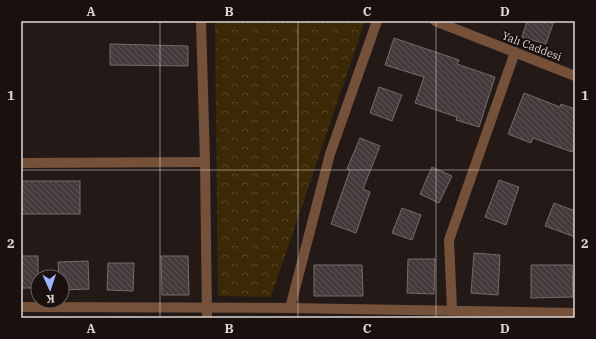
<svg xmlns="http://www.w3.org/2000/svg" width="596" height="339" font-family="'IBM Plex Serif',serif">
	<defs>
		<pattern id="park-crowns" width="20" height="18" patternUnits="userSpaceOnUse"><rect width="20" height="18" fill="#3b2805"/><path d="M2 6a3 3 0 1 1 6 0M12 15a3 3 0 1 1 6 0" fill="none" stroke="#574629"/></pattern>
		<pattern id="building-back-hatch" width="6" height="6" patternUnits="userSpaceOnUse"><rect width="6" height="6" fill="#44393b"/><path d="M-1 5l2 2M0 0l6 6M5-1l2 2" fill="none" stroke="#5f5556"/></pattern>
	</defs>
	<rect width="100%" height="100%" fill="#231a18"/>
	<!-- park -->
	<path fill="url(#park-crowns)" d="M215,21H365L271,297L218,296Z"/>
	<!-- building -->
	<g fill="url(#building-back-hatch)" stroke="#766a6c">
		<path d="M527,21H554L546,44L522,37Z"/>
		<path d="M394,38L459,60L457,64L495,77L479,127L456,120L457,117L415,103L424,77L385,65Z"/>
		<path d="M110,44L188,46V66L110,65Z"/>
		<path d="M379,87L402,95L392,121L370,113Z"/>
		<path d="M524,93L560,107L561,104L575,109V143L572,152L533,138L531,143L508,134Z"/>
		<path d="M360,138L380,146L363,189L370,192L356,233L331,224L350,170L347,169Z"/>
		<path d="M432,167L452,176L439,203L420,194Z"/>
		<path d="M499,180L519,187L506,225L485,217Z"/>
		<rect x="21" y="181" width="59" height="33"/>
		<path d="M554,203L575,211V237L545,226Z"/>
		<path d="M402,208L421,215L412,240L392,233Z"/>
		<path d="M474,253L500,255L498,295L471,293Z"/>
		<rect x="21" y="256" width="17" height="32"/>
		<path d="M161,256H188L189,295H162Z"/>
		<path d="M408,259H435L434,294L407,293Z"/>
		<path d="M88,261L89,289L62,290V277H59L58,262Z"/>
		<path d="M108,263H134L133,291L107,290Z"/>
		<path d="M314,265H362L363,296H314Z"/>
		<path d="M531,265H572L573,297L531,298Z"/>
	</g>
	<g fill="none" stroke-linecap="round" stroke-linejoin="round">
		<!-- street -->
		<g stroke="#75513a" stroke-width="10">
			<path d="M201,21L205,162L207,318"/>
			<path d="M435,21L575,76"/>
			<path d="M21,163L205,162"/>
			<path d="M21,307L290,308L575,313"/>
			<path d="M290,308L330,154L377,21"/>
			<path d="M452,310L449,240L515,52"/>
		</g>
	</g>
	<!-- grid -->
	<path fill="none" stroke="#ddd6d5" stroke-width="1" stroke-opacity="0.55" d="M160,21V318M298,21V318M436,21V318M21,170H575"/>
	<g text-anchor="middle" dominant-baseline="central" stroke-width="4" stroke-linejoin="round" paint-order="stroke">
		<!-- street labels -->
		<g font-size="11" fill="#ddd6d5" stroke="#1a110f">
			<text transform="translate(532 46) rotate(21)">Yalı Caddesi</text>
		</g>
	</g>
	<!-- border -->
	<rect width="596" height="339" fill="none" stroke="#1a110f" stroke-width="44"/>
	<!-- north arrow -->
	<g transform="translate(50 289) rotate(177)"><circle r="19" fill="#1a110f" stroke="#68605e"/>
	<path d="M0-3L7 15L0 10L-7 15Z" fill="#9eb4fd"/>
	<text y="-6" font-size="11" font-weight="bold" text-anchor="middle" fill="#ddd6d5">K</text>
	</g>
	<rect x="22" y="22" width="552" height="295" fill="none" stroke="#ddd6d5" stroke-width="1.5"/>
	<g font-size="13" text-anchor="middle" font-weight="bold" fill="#ddd6d5">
		<text x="91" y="16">A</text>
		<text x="229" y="16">B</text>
		<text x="367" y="16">C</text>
		<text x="505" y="16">D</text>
		<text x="11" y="100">1</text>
		<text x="585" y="100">1</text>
		<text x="11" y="248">2</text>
		<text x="585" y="248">2</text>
		<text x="91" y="333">A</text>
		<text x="229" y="333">B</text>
		<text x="367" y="333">C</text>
		<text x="505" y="333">D</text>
	</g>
</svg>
